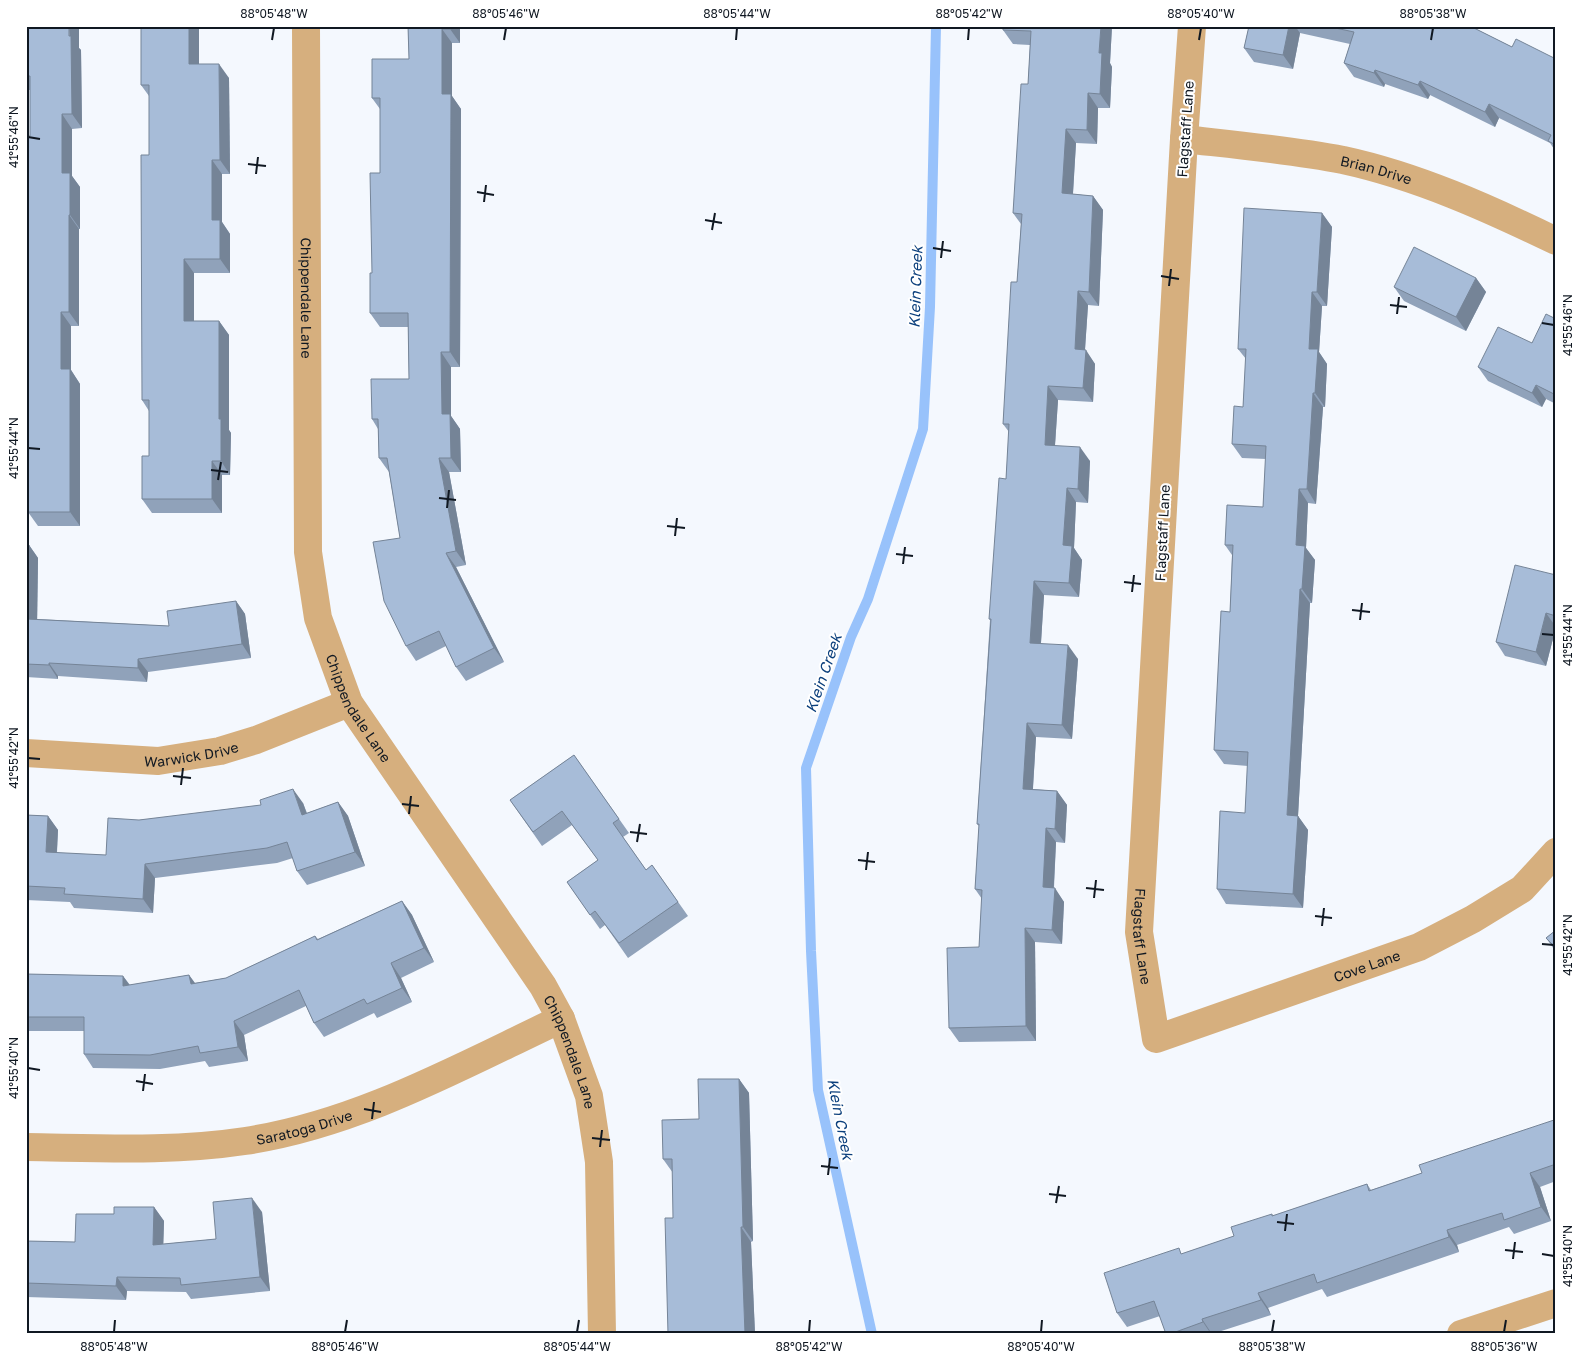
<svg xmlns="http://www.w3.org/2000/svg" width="1582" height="1360" font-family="'Golos Text',sans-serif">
	<rect width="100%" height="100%" fill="#f4f8fe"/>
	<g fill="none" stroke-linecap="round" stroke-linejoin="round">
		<!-- stream -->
		<path stroke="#98c2fb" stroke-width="10" d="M872,1334L818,1090L811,951L806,768L851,637L868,599L923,429L930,307L936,26"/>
		<!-- street -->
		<g stroke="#d6af7e" stroke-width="28">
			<path id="s1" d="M306,26L308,552L318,618L349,703L543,986L561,1019L589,1096L599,1162L602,1334"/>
			<path id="s2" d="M1192,26L1184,139L1139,932L1156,1039L1419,947L1473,919L1522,889L1556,852"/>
			<path id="s3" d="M1184,139C1237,145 1291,150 1343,160C1417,176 1488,208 1556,241"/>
			<path id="s4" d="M26,753L158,761L220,751L256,740L349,703"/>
			<path id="s5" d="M26,1147C99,1148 173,1152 245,1141C358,1124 459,1067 561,1019"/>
			<path d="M1461,1334L1556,1303"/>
		</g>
	</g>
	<!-- wall -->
	<g fill="#90a2ba">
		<path d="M26,26L79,48L81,50L82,128L72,129V176L80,187V229H79V326H71V370L80,384V526H38L28,512V487H26V333H27V287H26V136H30V90H26Z"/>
		<path d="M141,26H199V64L229,78L230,174H222V222L230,234V273H194V321H219L229,335V430L231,433L230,475H222V513H152L142,499L149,456V411L142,400L149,155V96L141,85Z"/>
		<path d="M408,26H460V43H452V96L461,109L460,367H451V416L460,429L461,472H449L466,565L456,567L504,662L466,681L456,667L446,646L416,661L406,646L400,538L389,472L379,458L378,429L372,419L409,379L408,327H380L370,313L372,273L380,173V109L372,98L409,59Z"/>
		<path d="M1003,26H1112L1110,63L1112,67L1110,108H1098L1097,144L1076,143L1073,194L1093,196L1103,210L1099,306L1088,305L1085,350L1095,364L1093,402L1058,400L1055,446L1090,461L1088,503L1076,502L1074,548L1082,560L1079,597L1044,595L1041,643L1078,659L1072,739L1036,737L1033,789L1057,791L1067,805L1065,843L1056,842L1054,888L1064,902L1062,944L1035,942L1036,1041L959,1042L949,1028L979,947L982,899L975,889L979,826L977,824L990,620L989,619L1006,479L1009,432L1003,424L1017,282L1021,224L1013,213L1028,84L1030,45L1013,44L1003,30Z"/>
		<path d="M1249,26H1470L1512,47L1556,59V152L1550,143L1499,118L1495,127L1430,95L1428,99L1385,84L1384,87L1354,77L1344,63L1350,44L1300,33L1293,69L1254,62L1244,48Z"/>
		<path d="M1322,213L1332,227L1327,306H1322L1319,352L1327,364L1325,407H1323L1316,504L1308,503L1306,548L1315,560L1312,603H1310L1298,816L1308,830L1303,908L1226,904L1217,889L1245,813L1248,766L1224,764L1214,750L1230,612L1232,555L1225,545L1263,507L1266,459L1242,458L1232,444L1243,407L1246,359L1238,349Z"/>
		<path d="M1476,278L1486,292L1466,331L1404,301L1394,287Z"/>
		<path d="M1556,319V404L1546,399L1542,407L1488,381L1478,367L1532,343Z"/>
		<path d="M26,545H29L38,558L37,619L169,626L236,601L245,614L251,658L148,672L147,682L58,676V679L26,677Z"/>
		<path d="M1556,575V627L1546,666L1505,656L1496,642Z"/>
		<path d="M574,755L629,833L623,837L646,870L652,865L688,916L628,958L605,925L600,929L567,882L598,860L572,825L542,846L510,800Z"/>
		<path d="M338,802L348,816L365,866L307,885L297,871L293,858L277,863L155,878L153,913L74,908L70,902L26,900V815L48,816L58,830L57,853L106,855L139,820L303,803L307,813Z"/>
		<path d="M402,901L412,915L434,962L401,978L412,1002L377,1018L374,1013L324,1037L314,1023L306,1006L244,1035L248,1061L209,1067L205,1061L160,1069L93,1068L84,1054V1031H29V1040H26V974L123,976L130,985L189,975L195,983L226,978L315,936L318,939Z"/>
		<path d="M1556,930V952L1546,938Z"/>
		<path d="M739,1079L749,1093L753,1241L751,1242L755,1334H668L673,1218V1173L663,1159L699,1119Z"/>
		<path d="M1554,1120L1556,1123V1181L1540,1187L1551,1221L1514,1234L1509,1227L1457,1245L1459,1252L1327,1297L1322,1289L1268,1308L1271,1315L1212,1334H1166L1160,1316L1127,1327L1117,1313L1182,1254L1234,1236L1272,1214L1273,1216L1367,1184L1371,1190L1422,1173Z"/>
		<path d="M154,1207L164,1221L163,1244L216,1239L262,1212L270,1291L191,1299L186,1292L127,1291L126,1300L26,1297V1241L75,1242L114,1214Z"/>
	</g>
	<!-- shaded-wall -->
	<g fill="#758497">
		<path d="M69,26H79V48L81,50L82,128L72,114Z"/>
		<path d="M189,26H199V78L189,64Z"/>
		<path d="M450,26H460V43L450,29Z"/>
		<path d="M1101,26H1112L1110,63L1112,67L1110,108L1100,94L1099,53Z"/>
		<path d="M1289,26H1295L1300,33L1293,69L1283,55Z"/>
		<path d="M442,29L452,43V96L461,109L460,367L450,352L442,94Z"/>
		<path d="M219,64L229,78L230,174L220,160Z"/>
		<path d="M1375,70L1385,84L1384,87L1374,73Z"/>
		<path d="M1420,81L1430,95L1428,99L1418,85Z"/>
		<path d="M1088,93L1098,108L1097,144L1087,130Z"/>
		<path d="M1489,104L1499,118L1495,127L1485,112Z"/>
		<path d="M62,114L72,129V176L80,187V229L70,215L62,173Z"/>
		<path d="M1066,129L1076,143L1072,208L1062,193Z"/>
		<path d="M212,160L222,174V222L230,234V273L220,259L212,220Z"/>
		<path d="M1093,196L1103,210L1099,306L1089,292Z"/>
		<path d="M1322,213L1332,227L1327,306L1317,292Z"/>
		<path d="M69,215L79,229V326L69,312Z"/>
		<path d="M184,259L194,273V335L184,321Z"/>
		<path d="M1476,278L1486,292L1466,331L1456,317Z"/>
		<path d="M1078,291L1088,305L1084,363L1075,349Z"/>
		<path d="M1312,292L1322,306L1319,352L1327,364L1325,407L1315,393L1309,349Z"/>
		<path d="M61,312L71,326V370L80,384V526L70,512L61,369Z"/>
		<path d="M219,321L229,335V430L231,433L230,475L221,461L219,419Z"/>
		<path d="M1086,350L1095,364L1093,402L1083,388Z"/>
		<path d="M441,352L451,367V416L460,429L461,472L451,458L442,414Z"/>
		<path d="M1536,385L1546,399L1542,407L1532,393Z"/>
		<path d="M1048,386L1058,400L1054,459L1045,445Z"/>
		<path d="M1313,393L1323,407L1316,504L1307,489Z"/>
		<path d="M1080,447L1090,461L1088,503L1078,489Z"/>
		<path d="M439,458L449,472L466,565L456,551Z"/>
		<path d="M212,461L222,475V513L212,499Z"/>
		<path d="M1067,488L1076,502L1074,548L1082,560L1079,597L1069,583L1063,545Z"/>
		<path d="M1299,489L1308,503L1306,548L1315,560L1312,603L1302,589L1296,545Z"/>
		<path d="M29,545L38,558L37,632L27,619Z"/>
		<path d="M446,553L456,567L504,662L494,648Z"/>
		<path d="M1034,581L1044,595L1040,657L1030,643Z"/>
		<path d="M1300,589L1310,603L1298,816L1308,830L1303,908L1293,894L1287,815Z"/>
		<path d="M236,601L245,614L251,658L242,644Z"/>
		<path d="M1546,613L1556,627L1546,666L1536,652Z"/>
		<path d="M1068,645L1078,659L1072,739L1062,725Z"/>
		<path d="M138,659L148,672L147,682L138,668Z"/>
		<path d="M49,663L58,676V679L49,665Z"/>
		<path d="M1027,723L1036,737L1032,803L1023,789Z"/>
		<path d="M293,789L303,803L312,829L302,815Z"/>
		<path d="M1057,791L1067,805L1065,843L1055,829Z"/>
		<path d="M338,802L348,816L365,866L355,852Z"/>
		<path d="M48,816L58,830L56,866L46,852Z"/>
		<path d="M1046,828L1056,842L1053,901L1043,887Z"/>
		<path d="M145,864L155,878L153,913L143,899Z"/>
		<path d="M1055,888L1064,902L1062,944L1052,930Z"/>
		<path d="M402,901L412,915L434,962L424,948Z"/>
		<path d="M1025,928L1035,942L1036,1041L1026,1026Z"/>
		<path d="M391,963L401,978L412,1002L402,988Z"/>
		<path d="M189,975L199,989L191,984Z"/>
		<path d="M123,976L133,990L123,986Z"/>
		<path d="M234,1021L244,1035L248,1061L238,1047Z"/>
		<path d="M26,1027L29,1031V1040L26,1037Z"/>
		<path d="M739,1079L749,1093L753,1241L743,1227Z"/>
		<path d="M1530,1173L1540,1187L1551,1221L1541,1207Z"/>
		<path d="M252,1198L262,1212L270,1291L260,1277Z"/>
		<path d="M154,1207L164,1221L163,1259L153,1245Z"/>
		<path d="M741,1227L751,1242L755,1334H745Z"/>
		<path d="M1447,1230L1457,1245L1459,1252L1449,1237Z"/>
		<path d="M117,1277L127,1291L126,1300L116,1286Z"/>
		<path d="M1258,1293L1268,1308L1271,1315L1261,1300Z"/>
		<path d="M1202,1319L1212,1334H1211L1203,1322Z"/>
	</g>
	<!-- building -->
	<g fill="#a7bcd8" stroke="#758497">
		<path d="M26,26H69V36H71L72,114H62V173H70V215H69V312H61V369H70V512H28V473H26V333H27V273H26V136H30V76H26Z"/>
		<path d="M141,26H189V64H219L220,160H212V220H220V259H184V321H219V419H221V461H212V499H142V456H149V400H142L141,155H149V85H141Z"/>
		<path d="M408,26H450V29H442V94H451L450,352H441L442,414H450L451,458H439L456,551L446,553L494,648L456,667L439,631L406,646L384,601L373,542L400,538L387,458H379L378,419H372L371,379H409L408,313H370V273H372L370,173H380V98H372V59H409Z"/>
		<path d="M1003,26H1101L1099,53H1102L1100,94L1088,93L1087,130L1066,129L1062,193L1093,196L1089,292L1078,291L1075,349L1086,350L1083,388L1048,386L1045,445L1080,447L1078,489L1067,488L1063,545L1072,546L1069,583L1034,581L1030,643L1068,645L1062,725L1027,723L1023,789L1057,791L1055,829L1046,828L1043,887L1055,888L1052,930L1025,928L1026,1026L949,1028L947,948L979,947L982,890L975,889L979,824H977L991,619H989L999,478L1006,479L1009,424H1003L1011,282H1017L1022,214L1013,213L1021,84H1028L1031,31L1003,30Z"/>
		<path d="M1249,26H1289L1283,55L1244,48Z"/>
		<path d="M1326,26H1470L1512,47L1516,39L1556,59V145L1548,141L1551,135L1489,104L1485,112L1420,81L1418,85L1375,70L1374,73L1344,63L1354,32Z"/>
		<path d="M1244,208L1322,213L1317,292H1312L1309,349H1318L1315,393H1313L1307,489H1299L1296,545L1305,546L1302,589H1300L1287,815L1298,816L1293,894L1217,889L1220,811L1245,813L1248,752L1214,750L1221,611L1230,612L1233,545H1225L1227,505L1263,507L1266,446L1232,444L1234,406L1243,407L1246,349H1238Z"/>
		<path d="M1414,247L1476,278L1456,317L1394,287Z"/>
		<path d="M1546,314L1556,319V395L1536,385L1532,393L1478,367L1498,327L1532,343Z"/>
		<path d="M26,545H29L27,619L169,626L167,611L236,601L242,644L138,659V668L49,663V665L26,664Z"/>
		<path d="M1515,565L1556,575V616L1546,613L1536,652L1496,642Z"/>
		<path d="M574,755L619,819L613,823L646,870L652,865L678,902L619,943L595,911L590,915L567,882L598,860L562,811L533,832L510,800Z"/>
		<path d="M293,789L302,815L338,802L355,852L297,871L287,842L267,848L145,864L143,899L64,894L65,888L26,886V815L48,816L46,852L106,855L108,818L139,820L261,805L260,800Z"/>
		<path d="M402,901L424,948L391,963L402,988L367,1004L364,999L314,1023L299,990L234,1021L238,1047L200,1053L198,1046L150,1055L84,1054V1017H26V974L123,976V986L189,975L191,984L226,978L315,936L317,940Z"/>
		<path d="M1556,930V948L1546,938Z"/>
		<path d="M698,1079H739L743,1227H741L745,1334H668L665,1218H673L672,1159H663L662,1120L699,1119Z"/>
		<path d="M1554,1120L1556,1125V1164L1530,1173L1541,1207L1504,1220L1502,1213L1447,1230L1449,1237L1317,1283L1314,1274L1258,1293L1261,1300L1202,1319L1203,1322L1170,1334H1166L1154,1301L1117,1313L1104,1273L1179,1248L1181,1254L1234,1236L1231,1227L1272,1214V1216L1367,1184L1369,1191L1422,1173L1419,1165Z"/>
		<path d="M252,1198L260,1277L181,1285L180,1278L117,1277L116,1286L26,1283V1241L75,1242L76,1214H114V1207H154L153,1245L216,1239L213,1202Z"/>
	</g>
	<!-- ticks -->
	<path fill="none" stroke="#101822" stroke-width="2" d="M272,40L274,28M504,40L506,28M736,40L737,28M968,40L969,28M1199,40L1201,28M1431,40L1433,28M28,137L40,139M248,164L266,166M256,174L258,157M477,192L494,195M484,202L486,185M705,220L722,223M712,230L715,213M933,248L951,251M941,258L943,241M1161,276L1179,279M1169,286L1171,269M1390,305L1407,307M1397,314L1399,297M1542,323L1554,325M28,448L40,449M211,470L228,472M218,480L221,462M439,498L456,500M447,508L449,490M667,526L685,528M675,536L677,518M896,554L913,556M903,564L905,547M1124,582L1141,584M1132,592L1134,575M1352,610L1370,612M1360,620L1362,603M1542,634L1554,635M28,758L40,759M173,776L191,778M181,785L183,768M402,804L419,806M409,814L411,796M630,832L647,834M637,842L640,824M858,860L875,862M866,870L868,852M1086,888L1104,890M1094,898L1096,880M1315,916L1332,918M1322,926L1324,908M1542,944L1554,945M28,1068L40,1070M136,1081L153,1084M143,1091L145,1074M364,1109L381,1112M372,1119L374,1102M592,1138L610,1140M600,1147L602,1130M821,1166L838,1168M828,1175L830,1158M1049,1194L1066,1196M1056,1203L1059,1186M1277,1222L1294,1224M1285,1231L1287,1214M1505,1250L1523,1252M1542,1254L1554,1256M1513,1259L1515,1242M114,1332L115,1320M345,1332L347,1320M577,1332L579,1320M809,1332L810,1320M1041,1332L1042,1320M1272,1332L1274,1320M1504,1332L1506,1320"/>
	<g text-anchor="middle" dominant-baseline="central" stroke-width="4" stroke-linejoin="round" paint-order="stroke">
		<!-- street labels -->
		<g font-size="14" fill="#101822" stroke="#fff">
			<text transform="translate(1185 129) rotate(-86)">Flagstaff Lane</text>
			<text stroke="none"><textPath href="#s3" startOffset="195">Brian Drive</textPath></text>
			<text stroke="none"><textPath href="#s1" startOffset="272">Chippendale Lane</textPath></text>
			<text transform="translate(1162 533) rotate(-87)">Flagstaff Lane</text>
			<text stroke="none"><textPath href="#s1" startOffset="692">Chippendale Lane</textPath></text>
			<text stroke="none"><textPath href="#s4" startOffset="166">Warwick Drive</textPath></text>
			<text stroke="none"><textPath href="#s2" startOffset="912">Flagstaff Lane</textPath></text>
			<text stroke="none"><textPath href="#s2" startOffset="1239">Cove Lane</textPath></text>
			<text stroke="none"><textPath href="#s1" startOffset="1098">Chippendale Lane</textPath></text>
			<text stroke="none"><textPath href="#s5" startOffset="280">Saratoga Drive</textPath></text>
		</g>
		<!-- water labels -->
		<g font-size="15" font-style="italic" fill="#0b3f7c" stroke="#fff">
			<text transform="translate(915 287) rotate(-88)">Klein Creek</text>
			<text transform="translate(823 673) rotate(-71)">Klein Creek</text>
			<text transform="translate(841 1119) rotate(79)">Klein Creek</text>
		</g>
	</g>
	<!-- border -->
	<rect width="1582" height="1360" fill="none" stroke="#ffffff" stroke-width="55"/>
	<rect x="28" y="28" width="1526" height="1304" fill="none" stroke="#101822" stroke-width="2"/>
	<g font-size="12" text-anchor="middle" fill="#101822">
		<text x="274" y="18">88°05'48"W</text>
		<text x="506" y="18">88°05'46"W</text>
		<text x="737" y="18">88°05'44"W</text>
		<text x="969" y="18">88°05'42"W</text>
		<text x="1201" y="18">88°05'40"W</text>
		<text x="1433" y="18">88°05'38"W</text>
		<text transform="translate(14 137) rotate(-90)" y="4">41°55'46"N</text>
		<text transform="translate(1568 325) rotate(-90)" y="4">41°55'46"N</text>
		<text transform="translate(14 448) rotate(-90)" y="4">41°55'44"N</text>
		<text transform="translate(1568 635) rotate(-90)" y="4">41°55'44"N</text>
		<text transform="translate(14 758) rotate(-90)" y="4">41°55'42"N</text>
		<text transform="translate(1568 945) rotate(-90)" y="4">41°55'42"N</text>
		<text transform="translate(14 1068) rotate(-90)" y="4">41°55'40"N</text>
		<text transform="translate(1568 1256) rotate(-90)" y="4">41°55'40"N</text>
		<text x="114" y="1351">88°05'48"W</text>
		<text x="345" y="1351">88°05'46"W</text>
		<text x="577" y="1351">88°05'44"W</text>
		<text x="809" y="1351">88°05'42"W</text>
		<text x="1041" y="1351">88°05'40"W</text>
		<text x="1272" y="1351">88°05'38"W</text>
		<text x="1504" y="1351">88°05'36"W</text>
	</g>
</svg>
